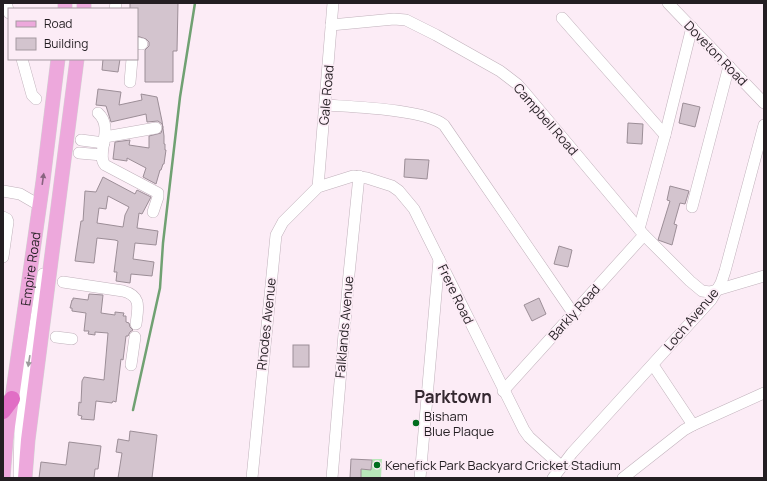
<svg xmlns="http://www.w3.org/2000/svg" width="767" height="481" font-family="Manrope,sans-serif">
	<rect width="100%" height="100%" fill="#fcecf6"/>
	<!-- green -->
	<path fill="#b8e7b9" d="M372,459H382L381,478H361V469L371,470Z"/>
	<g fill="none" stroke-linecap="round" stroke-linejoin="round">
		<!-- stream -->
		<path stroke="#70a172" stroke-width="2.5" d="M133,410L160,288L163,243L180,97L195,3"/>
	</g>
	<!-- building -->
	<g fill="#d3c4ce" stroke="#9c8e97" fill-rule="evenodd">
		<path d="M130,3H178L177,51H173V82H145V50L149,46V42L146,39L137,36V9H130Z"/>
		<path d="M103,59H120L118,72L102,70Z"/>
		<path d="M98,89L121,92L119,105L142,100L141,94L157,97L162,121L164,136V144H165V150H166L164,164H163L161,170H160L156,184L143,177L146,168L127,158V161L113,159L115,142L130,140L129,145L149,148V136L161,133L163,127L162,124L158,121L147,122L146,114L111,122L106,106L96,105Z"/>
		<path d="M683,103L700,107L695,127L679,123Z"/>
		<path d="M628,123L643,124L642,144L627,143Z"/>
		<path d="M405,159L429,160L427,179L404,177Z"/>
		<path d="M103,177L135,194L137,190L151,197L142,214L139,213L137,228L158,231L156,245L135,243L133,259L154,262L152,276L131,274L130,283L116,281L117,272H114L118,241L115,240L97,238L94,263L75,261L81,221H83L85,191L96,192ZM108,196L129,207L125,215L123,227L97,223L99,208L106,209Z"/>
		<path d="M670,186L689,191L685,204L680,203L674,224L677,225L672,245L658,240L670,201L667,200Z"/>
		<path d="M559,246L572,250L568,267L554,264Z"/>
		<path d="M89,294L103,295L101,313L115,315V312L124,313L123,316H126V322L129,323L130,327L133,330L130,332L128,336H126L123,360L121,359L116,402L113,401L112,403L96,401L94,420L81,419L82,416L78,415L79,402L81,403L82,381L84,377L104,380L108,333L95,332V335L88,334L89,331H84L86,313L72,311V308H70L72,300H73V298L88,300Z"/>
		<path d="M539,298L546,314L532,321L524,305Z"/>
		<rect x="293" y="345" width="16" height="22"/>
		<path d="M130,431L157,435L152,478H118L122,453L116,452L118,439L129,441Z"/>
		<path d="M69,442L101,446L98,469H95L94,478H39L41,462L66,465Z"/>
		<path d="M351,459L372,460L371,470L361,469V478H350Z"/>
	</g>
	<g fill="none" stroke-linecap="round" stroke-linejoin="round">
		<!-- minor casing -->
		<g stroke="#c0b1bb" stroke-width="12">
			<g id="minor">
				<path d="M6,3L9,13"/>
				<path d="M668,3L764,103"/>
				<path d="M115,9L116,3"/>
				<path d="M562,18L665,135"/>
				<path d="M331,25L394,19L406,20L436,35L500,71L517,84L526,94L644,235L690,281L702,291L710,292L764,276"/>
				<path d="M137,43L142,44"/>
				<path d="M22,59L32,95L36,99"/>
				<path d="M130,82L132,59"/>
				<path d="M325,105C352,107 425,109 444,125L573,313"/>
				<path d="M98,113C115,128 95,154 105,165L158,193V197L153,212"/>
				<path d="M105,137L156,128"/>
				<path d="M81,140L104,143"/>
				<path d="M79,153L102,155"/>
				<path d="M318,187L333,3"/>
				<path d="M3,191L20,194L39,205"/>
				<path d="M692,207L729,66"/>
				<path d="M3,217L7,219L8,222L3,257"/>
				<path d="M639,229L665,135L692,27"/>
				<path d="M63,282L123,291C142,296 138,308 136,324"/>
				<path d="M56,337L72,339"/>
				<path d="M131,365L135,337"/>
				<path d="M653,365L693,425"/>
				<path d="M503,391L644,235"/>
				<path d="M19,475L20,425L24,393L43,274"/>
				<path d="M252,478L276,235L283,222L318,187L353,176L367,178L392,186L399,191L414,209L524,430L529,437L561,466"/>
				<path d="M332,478L349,274L359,176"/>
				<path d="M420,478L439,259"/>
				<path d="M553,478L572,453L711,300L721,283L725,271L764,125"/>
				<path d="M623,478L684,430L693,425L764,393"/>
			</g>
		</g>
		<!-- major casing -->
		<g stroke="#d3d2d3" stroke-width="15">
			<g id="major">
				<path d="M65,9V3"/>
				<path d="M84,9V3"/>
				<path id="s1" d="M3,478L6,440L43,181L58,59"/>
				<path d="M25,478L28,440L77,59"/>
			</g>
		</g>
		<!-- highway casing -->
		<g stroke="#d3d2d3" stroke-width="17">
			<path id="highway" d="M3,411L12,399"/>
		</g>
		<!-- minor -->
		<use href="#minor" stroke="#fff" stroke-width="11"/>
		<!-- major -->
		<use href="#major" stroke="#eda8dc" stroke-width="14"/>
		<!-- highway -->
		<use href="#highway" stroke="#e16ec5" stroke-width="16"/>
	</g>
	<!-- one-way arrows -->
	<defs><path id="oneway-solid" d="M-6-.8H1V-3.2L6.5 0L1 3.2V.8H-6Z"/></defs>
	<use fill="#88637f" href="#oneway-solid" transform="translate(43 179) rotate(-82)"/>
	<use fill="#9c9a9c" href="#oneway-solid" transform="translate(29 361) rotate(99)"/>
	<!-- markers -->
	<g fill="#006d1e" stroke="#fcecf6" stroke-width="1.5">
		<circle cx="416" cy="423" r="4"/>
		<circle cx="377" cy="465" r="4"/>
	</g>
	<g text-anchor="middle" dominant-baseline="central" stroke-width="3.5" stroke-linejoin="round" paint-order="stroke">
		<!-- street labels -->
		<g font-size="13" fill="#231e22" stroke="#fcecf6">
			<text transform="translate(716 53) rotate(46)">Doveton Road</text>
			<text transform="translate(326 95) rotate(-85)">Gale Road</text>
			<text transform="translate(546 119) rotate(49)">Campbell Road</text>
			<text stroke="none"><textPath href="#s1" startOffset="211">Empire Road</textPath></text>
			<text transform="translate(456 294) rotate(64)">Frere Road</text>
			<text transform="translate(574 312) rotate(-48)">Barkly Road</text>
			<text transform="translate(691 319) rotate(-50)">Loch Avenue</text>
			<text transform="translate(266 324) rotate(-84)">Rhodes Avenue</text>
			<text transform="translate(344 327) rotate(-85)">Falklands Avenue</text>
		</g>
		<!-- poi labels -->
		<g font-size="13" fill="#231e22" stroke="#fcecf6" text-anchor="start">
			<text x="424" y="416">Bisham<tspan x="424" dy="15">Blue Plaque</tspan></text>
			<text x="385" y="465">Kenefick Park Backyard Cricket Stadium</text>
		</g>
		<!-- district labels -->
		<g font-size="17" font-weight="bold" fill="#342830" stroke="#fcecf6">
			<text x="453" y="396">Parktown</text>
		</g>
	</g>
	<!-- border -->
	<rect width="767" height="481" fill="none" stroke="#231e22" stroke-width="8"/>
	<!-- legend -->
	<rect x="8" y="8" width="130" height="52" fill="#fcecf6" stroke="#a59aa1"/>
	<rect x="16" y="21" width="20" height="6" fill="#eda8dc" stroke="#a59aa1"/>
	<text x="44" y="28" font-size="12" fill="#231e22">Road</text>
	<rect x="16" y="38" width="20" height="12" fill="#d3c4ce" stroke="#a59aa1"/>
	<text x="44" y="48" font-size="12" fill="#231e22">Building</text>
</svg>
